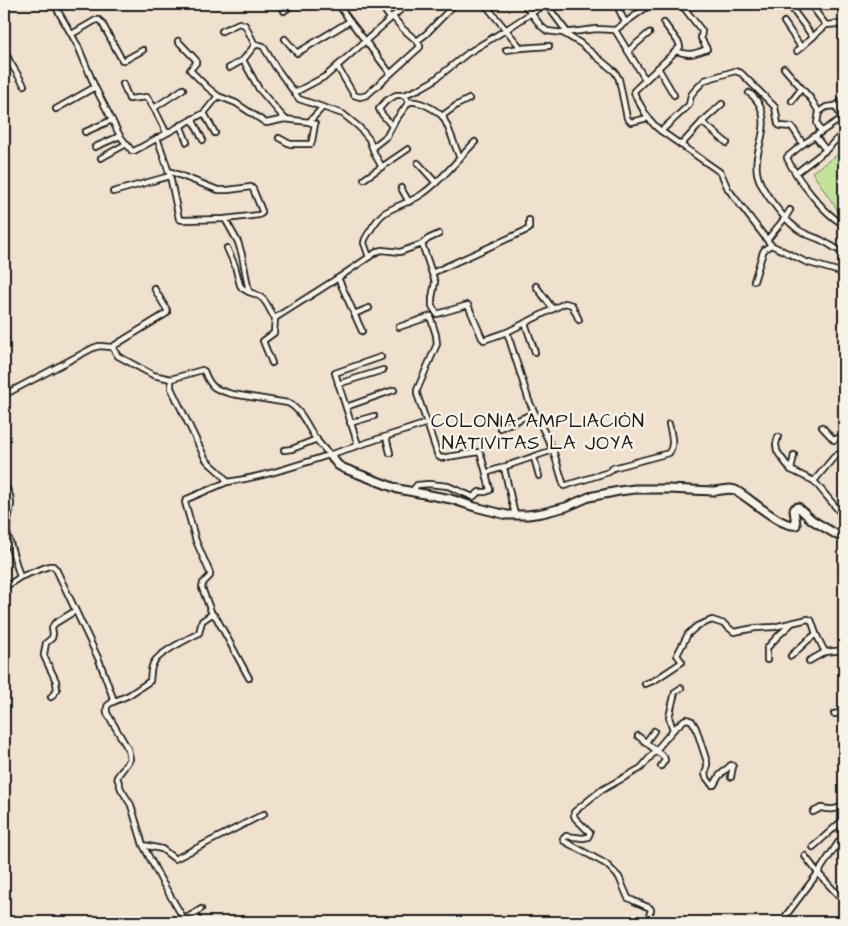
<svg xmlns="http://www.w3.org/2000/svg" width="848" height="926" font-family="'Architects Daughter',sans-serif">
	<rect width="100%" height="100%" fill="#f0e0ce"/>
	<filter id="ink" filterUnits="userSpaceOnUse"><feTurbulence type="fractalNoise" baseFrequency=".02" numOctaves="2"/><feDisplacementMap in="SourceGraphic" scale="10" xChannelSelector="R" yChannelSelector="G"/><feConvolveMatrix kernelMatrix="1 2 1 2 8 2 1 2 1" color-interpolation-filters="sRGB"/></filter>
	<g filter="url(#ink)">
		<!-- green -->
		<path fill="#c3e39b" stroke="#70805c" d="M843,151L844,153V220L812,172Z"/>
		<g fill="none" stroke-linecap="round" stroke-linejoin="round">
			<!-- street casing -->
			<g stroke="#1c1c1c" stroke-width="8">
				<g id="street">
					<path d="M54,4L78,46L95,87L112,120L120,136L132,151H134L204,113L218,96"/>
					<path d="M338,4L350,21L390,73"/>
					<path d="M380,4L390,18"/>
					<path d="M429,4L431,5"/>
					<path d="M524,4L541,26L547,31L563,33L596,29L615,30"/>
					<path d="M546,4L567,32"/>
					<path d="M616,4L625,22"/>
					<path d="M810,4L826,25"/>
					<path d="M790,6L813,37"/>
					<path d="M488,8L521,48"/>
					<path d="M284,11L294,4"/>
					<path d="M392,16L403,29L417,41"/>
					<path d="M784,22L801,47"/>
					<path d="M664,23L679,43L680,47L634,91L635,95C642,108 649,122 661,131L717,170L721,173L728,189L771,245L806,262L844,273"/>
					<path d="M615,30L645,79"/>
					<path d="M615,30L651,4"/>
					<path d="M222,31L239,23L245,25L255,45"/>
					<path d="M563,33L580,43L615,72L619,79L627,118L631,122L648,118"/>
					<path d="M72,34L96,20H99L102,23L122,60H125L143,50"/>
					<path d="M285,39L297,53L350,21"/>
					<path d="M178,41L196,60V63L190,70L207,87L218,96L236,103L266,123L285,119L309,122L315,124L312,141L311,144H290L279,138"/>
					<path d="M255,45H259L263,46L275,66L299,99L343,114L359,127L369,139L375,155L382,167"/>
					<path d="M4,49L10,62L24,85"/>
					<path d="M506,50L521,48L549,46"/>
					<path d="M628,51L649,33"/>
					<path d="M676,51C690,56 694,54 707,49L701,38L702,31L681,4"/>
					<path d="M797,51L826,25L837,24L844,28"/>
					<path d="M243,60L259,89L285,119"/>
					<path d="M337,66L354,95L360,97L367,95L420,47V46L417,41L426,34L455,4"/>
					<path d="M229,68L243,60L255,45"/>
					<path d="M658,68L674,95"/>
					<path d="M784,68L811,99L819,112"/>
					<path d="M123,84L129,99L147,97L154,108L166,132"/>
					<path d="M294,93L326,76L407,4"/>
					<path d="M749,93C754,96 756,99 759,104C772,129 753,149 757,172C759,188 783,218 796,228C803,234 812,236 821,240C829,244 836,249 844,253"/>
					<path d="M404,95L409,102C419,100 435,109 442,116C447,121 456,150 460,158"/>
					<path d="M792,101L801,89"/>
					<path d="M835,106L844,121"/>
					<path d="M835,106L844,100"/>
					<path d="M154,108L183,89"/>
					<path d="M56,109L95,87"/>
					<path d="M819,112L817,123L821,132"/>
					<path d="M819,112L826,107L835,106"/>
					<path d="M204,113L215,133"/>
					<path d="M442,116L457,105L469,99"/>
					<path d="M842,118L803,144L787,157V158C795,176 826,217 844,224"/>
					<path d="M192,119L203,140"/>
					<path d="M309,122L322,108"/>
					<path d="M702,122L727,143"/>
					<path d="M180,125L187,142"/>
					<path d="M392,126L381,113L379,109L386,101L396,95H404L419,89L433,81L468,53L507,29L545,4"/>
					<path d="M661,131L689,105L691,95L696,89L705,80L735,71L741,73L775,107L778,124L780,126L792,127L803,144"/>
					<path d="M85,132L112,120"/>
					<path d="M815,136L826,150"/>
					<path d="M157,138C162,151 166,163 170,176L179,219L183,220L225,219L259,215L262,213V211L253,189L251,187L228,190H218L169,171"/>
					<path d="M681,145L702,122L722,104"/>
					<path d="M95,147L120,136"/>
					<path d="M373,147L387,136L395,121L409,102"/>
					<path d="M101,158L126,144"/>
					<path d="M418,163L436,183"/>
					<path d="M796,173L826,150L844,132"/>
					<path d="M364,179L408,149"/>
					<path d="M401,188L409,202"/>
					<path d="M113,192L170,176"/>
					<path d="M225,219L238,242L242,255L249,292C256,294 263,297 266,303C270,308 270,313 275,318L338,278L378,251L382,250L400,252L422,244L435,282L432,298V306L437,314L468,305L482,338L484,340L507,332L529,401L553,450L564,486L609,472L613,468L669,453C675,444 671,434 669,424"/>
					<path d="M767,240L785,218L790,210"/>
					<path d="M422,244L428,239L439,234"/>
					<path d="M227,248L235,266L240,285L242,288L249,292"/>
					<path d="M369,257L364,243L365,239C370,231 375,221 383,214C396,205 413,202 425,192C444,178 458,159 475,142"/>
					<path d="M432,273L529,229V220"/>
					<path d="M338,278L362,331"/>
					<path d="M754,281L763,252L765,249L771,245"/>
					<path d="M536,286L553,309"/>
					<path d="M354,314L369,308"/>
					<path d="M525,323L535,352"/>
					<path d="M399,327L431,316"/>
					<path d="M507,332L565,303L572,305L579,320"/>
					<path d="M112,347L167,313V310L154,288"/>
					<path d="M272,363L263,341L274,333L275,318"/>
					<path d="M338,384L383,370"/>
					<path d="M4,395L93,348L99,346L112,347L118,356L153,375L171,379L202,370L204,371C211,388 214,389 232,394L288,403C302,410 308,428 316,439C321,445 325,450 330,455"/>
					<path d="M346,407L394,390"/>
					<path d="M350,423L374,416"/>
					<path d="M427,423L417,394V390L437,344L436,335L430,316"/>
					<path d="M822,427L834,440L844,435"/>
					<path d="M500,428L534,413"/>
					<path d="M386,437L390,453"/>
					<path d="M778,437L776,444L777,451L781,457L791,470L814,481L844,517"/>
					<path d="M358,445L335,373L381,357"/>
					<path d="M284,450L292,449L317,439"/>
					<path d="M534,458L539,476"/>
					<path d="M504,468L515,515"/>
					<path d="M791,470L794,455"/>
					<path d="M814,481L834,457L844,451"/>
					<path d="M227,482C272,476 314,459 357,446C380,438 404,431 427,423L438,456L441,458L479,452L481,455L486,473L553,450"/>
					<path d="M4,483L10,496L11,504L7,526V533L20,577L10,584L4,586"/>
					<path d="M412,491L417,485L429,484L448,486L473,497L479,492H486L490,490L486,473"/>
					<path d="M20,577L49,566H53L56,569L99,660L113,698V702C107,705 106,706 107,713L128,749L130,759L117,777L121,789L131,805L143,845L162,849L175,859L264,814"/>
					<path d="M212,614L216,617L249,678"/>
					<path d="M791,656L807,641L816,634"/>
					<path d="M767,660V648L778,636L791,624"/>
					<path d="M809,661L825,652L844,650"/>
					<path d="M645,684L655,680L682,662L677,655L688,634L697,626L712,620L724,624L734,632L755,628L774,627L808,619L811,620L812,622L816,634L825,652"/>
					<path d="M51,697L57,690L56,681L44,656V654L46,643L52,638L53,634L52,628L54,624L75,611"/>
					<path d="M113,702L129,695L150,681C151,675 150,668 154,662C160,652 188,639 199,633L202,621L212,614L202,588L203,583L210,576V573L196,541L185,502L187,499L227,482C223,472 211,467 205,458L171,388V379"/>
					<path d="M834,714L844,712"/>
					<path d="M673,730L684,720L687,719L692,721L696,728L707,762V768L705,774L706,777L712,785H714L719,776L731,765L733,766L731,777"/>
					<path d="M638,736L664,757L665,760L661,766"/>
					<path d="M646,742L654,731"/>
					<path d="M813,812L821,808C832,810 835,810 844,805"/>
					<path d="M143,845L161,880L184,919V922"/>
					<path d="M813,847L844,819"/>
					<path d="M805,856L818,873L839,896L844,889"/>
					<path d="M195,913L201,909"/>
					<path d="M184,919L195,913L199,922"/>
					<path d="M647,922L651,910L650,908L634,901L628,898L619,877L606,864L564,841L563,839L566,836L583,838L588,837L590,833L575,818L574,815V812L600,791L641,768L673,730L669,717L675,692L681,688"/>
					<path d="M658,922L667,920L668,922"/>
					<path d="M781,922L818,873L844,834"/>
				</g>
			</g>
			<!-- secondary casing -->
			<g stroke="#1c1c1c" stroke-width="11">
				<path id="secondary" d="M330,455L338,465L343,468L398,489L451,499L475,507L507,515H528L542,513L566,507L589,497L619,491L635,489H668L714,491L730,489L735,490C749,497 781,528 796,525L794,510L795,508L798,507L812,520L844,539"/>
			</g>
			<!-- street -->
			<use href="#street" stroke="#f7f3e8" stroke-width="4.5"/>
			<!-- secondary -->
			<use href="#secondary" stroke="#f7f3e8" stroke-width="7"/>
		</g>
	</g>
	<g text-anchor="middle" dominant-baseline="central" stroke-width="5" stroke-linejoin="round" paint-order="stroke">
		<!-- neighbourhood labels -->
		<g font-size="19" letter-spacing="1" fill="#1c1c1c" stroke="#f7f3e8">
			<text x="538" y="421">COLONIA AMPLIACIÓN<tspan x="538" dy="22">NATIVITAS LA JOYA</tspan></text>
		</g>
	</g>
	<!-- margin -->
	<rect width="848" height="926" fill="none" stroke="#f7f3e8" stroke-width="20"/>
	<rect x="10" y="10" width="828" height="906" fill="none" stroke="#1c1c1c" stroke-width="2" filter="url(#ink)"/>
</svg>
